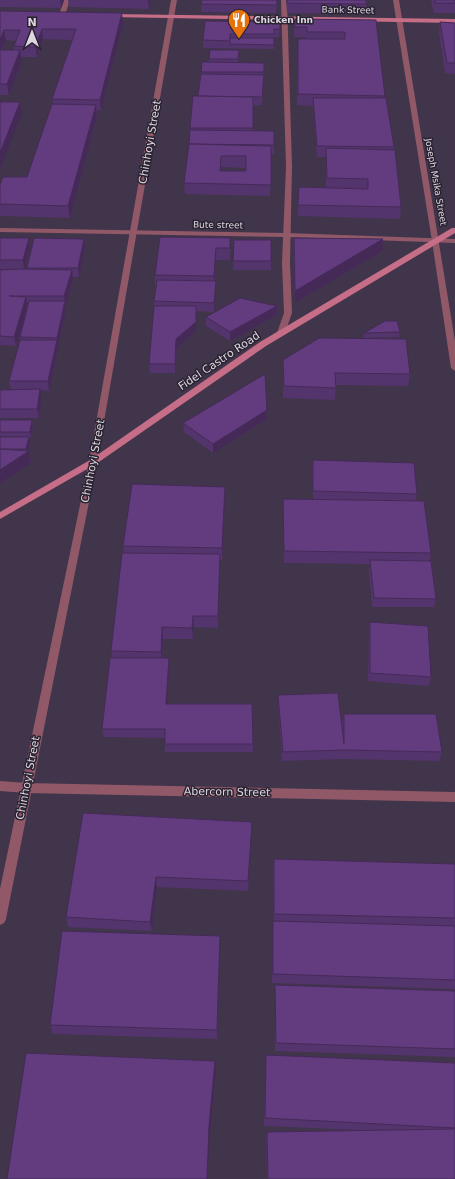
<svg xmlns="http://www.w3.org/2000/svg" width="455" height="1179" font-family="'DejaVu Sans',sans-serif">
	<rect width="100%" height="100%" fill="#352c3b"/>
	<!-- built -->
	<rect fill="#40354a" x="0" y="0" width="455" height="1179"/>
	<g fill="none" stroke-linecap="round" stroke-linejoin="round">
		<!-- service -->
		<g fill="#915868" fill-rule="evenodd">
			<path d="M64,0H70L65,15L62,17L59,15Z"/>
			<path d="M281,0H287L292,167L290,263L292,313L285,333L281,335L277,333L284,313L282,263L286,167Z"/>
		</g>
		<!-- minor -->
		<g fill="#915868" fill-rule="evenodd">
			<path d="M0,228L286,233L455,239V243L286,237L0,232Z"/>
			<path d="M0,781L26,783L455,792V802L26,793L0,791Z"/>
		</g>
		<!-- tertiary -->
		<g fill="#915868" fill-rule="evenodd">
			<path d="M171,0H177L97,462L6,919L4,923L0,925V889L89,462Z"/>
			<path d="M393,0H399L455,341V371L451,368L432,241Z"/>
		</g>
		<!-- secondary -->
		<g fill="#c66d87" fill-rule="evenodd">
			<path d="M110,14L455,19V23L108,17V15Z"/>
			<path d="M452,228H455V233L266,346L96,464L0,519V512L90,460L260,342Z"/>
		</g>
	</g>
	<!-- wall -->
	<g fill="#54346c" fill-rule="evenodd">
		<path d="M0,0H64L61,8L0,7Z"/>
		<path d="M68,0H151L149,9L69,7Z"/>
		<path d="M277,0L276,13L201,12V4Z"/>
		<path d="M286,0H366V4L365,14L287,13Z"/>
		<path d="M431,0H455V13H434Z"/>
		<path d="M0,11L123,24L101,110H97V116L70,218L0,216V185L27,177L53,104L52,99L72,40L43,39L37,57H21L22,61L9,95H0ZM6,40L16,41L14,46V50H2Z"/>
		<path d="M295,19L376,20L385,98L394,147V150L401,207L400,219L298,216L299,187H326V157H317L313,106L297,105L298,39H306V37H294Z"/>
		<path d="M280,22L279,37H274V49L203,48V40Z"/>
		<path d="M440,22L455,23V74L445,73L439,33Z"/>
		<path d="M239,50L238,63H264V80L262,105H253V131L274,145V154H271L270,196L185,194L184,183L189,147L190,128L198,96L201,72L209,62V59ZM221,167L246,168V171H221Z"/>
		<path d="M0,238H29L30,247L24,269H0Z"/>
		<path d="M230,238V260H216L215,281L216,290L214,312L196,311V331L177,348L175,373H150L149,364L154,307V301L156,286H155V275Z"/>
		<path d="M294,238L382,251L295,303L293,249Z"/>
		<path d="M234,240L271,261V270H233Z"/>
		<path d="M85,247L79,277H73V279L66,305H65L66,310L58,347V349L49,391L40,390L42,398L39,418H0V390H11L9,381L20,340V337L25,316L16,346L0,345V270L27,269V268Z"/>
		<path d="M277,306V315L230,341L206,326V317Z"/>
		<path d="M400,332L399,337L363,338L364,333Z"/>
		<path d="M283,360L410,374L408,386L336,385L335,400L283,398Z"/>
		<path d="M267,419L213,453L184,432L183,423Z"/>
		<path d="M0,420H32L33,425L31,437L0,436Z"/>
		<path d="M0,437L30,442L28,451H29L31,463L0,483Z"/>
		<path d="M313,460L417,494L415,501L431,553L430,561L436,599L434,607H372L369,569L370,564L284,563L283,511V499H313L312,469Z"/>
		<path d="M225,487V499L222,560H220L218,628L194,627L193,639H163L162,658L169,667L167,704L253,744V752H165V738L104,737L102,729L112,658L111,651L124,553L123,546Z"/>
		<path d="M370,622L431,677L429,686L368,681L369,631Z"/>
		<path d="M278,695L342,733V722L344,714L442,752L439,761L343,759L282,761L278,703Z"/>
		<path d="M252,822L248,891L157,887L152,931L68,927L66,917Z"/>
		<path d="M274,859L455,864V989L272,983L273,931L274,921L273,869Z"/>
		<path d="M220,945L217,1039L53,1034L50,1025Z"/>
		<path d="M275,985L455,991V1057L275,1051Z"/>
		<path d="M266,1055L455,1063V1179H267L266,1139L267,1132L360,1130L264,1126Z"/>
	</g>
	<!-- shaded-wall -->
	<g fill="#452a58">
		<path d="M60,0H64L61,8Z"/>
		<path d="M148,0H151L149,9Z"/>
		<path d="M122,13L123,24L101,110L100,100Z"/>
		<path d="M42,29L43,39L37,57L35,47Z"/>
		<path d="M4,30L6,40L0,54V40Z"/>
		<path d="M20,50L22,61L9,95L7,84Z"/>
		<path d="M20,102L22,113L0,169V153Z"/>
		<path d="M96,105L97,116L70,218L68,206Z"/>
		<path d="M29,238L30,247L24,269L23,260Z"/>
		<path d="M84,239L85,247L79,277L78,268Z"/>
		<path d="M383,239L382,251L295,303V291Z"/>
		<path d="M216,248V260L214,287V276Z"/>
		<path d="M72,270L73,279L66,305L64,296Z"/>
		<path d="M216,281V290L214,312V303Z"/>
		<path d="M26,297L28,306L16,346L14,337Z"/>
		<path d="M65,301L66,310L58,347V349L49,391L48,381L57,340V338Z"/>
		<path d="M196,306V331L177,348L175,373V364L176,339Z"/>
		<path d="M277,306V315L230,341V332Z"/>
		<path d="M40,389L42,398L39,418L37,409Z"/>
		<path d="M267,410V419L213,453V444Z"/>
		<path d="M32,420L33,425L31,437L30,432Z"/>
		<path d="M29,437L30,442L28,452L29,451L31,463L0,483V470L27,452L26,449Z"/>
		<path d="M225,487V499L222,560V548Z"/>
		<path d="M220,554V566L218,628V616Z"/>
		<path d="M193,616L194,627L193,639L192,628Z"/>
		<path d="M162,627L163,639L161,663V652Z"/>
		<path d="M169,658V667L167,713L166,704Z"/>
		<path d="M156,877L157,887L152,931L150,922Z"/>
		<path d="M220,936V945L217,1039V1030Z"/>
		<path d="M215,1061L216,1069L210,1133L207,1179L209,1126Z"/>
	</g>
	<!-- building -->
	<g fill="#623c7e" stroke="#452a58" fill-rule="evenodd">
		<path d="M202,0H277V5L201,4Z"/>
		<path d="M287,0H366V4L287,3Z"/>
		<rect x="435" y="0" width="20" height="3"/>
		<path d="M0,11L122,13L100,100L52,99L76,29H42L35,47L14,46L20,30H4L0,40Z"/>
		<path d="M295,19L376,20L385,96L298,94V39H345V32H307V27H295Z"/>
		<path d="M205,21L280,22V29H274V34H230V41L203,40Z"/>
		<path d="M440,22L455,23V63H447Z"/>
		<path d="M230,38H274V45L230,44Z"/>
		<path d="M0,50H20L7,84H0Z"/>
		<path d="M210,50H239L238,59H209Z"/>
		<path d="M202,62L264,63V72H201Z"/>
		<path d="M201,74L264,75L262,97L198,96Z"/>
		<path d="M193,96L253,97V128H190Z"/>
		<path d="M313,98H386L394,147L317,146Z"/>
		<path d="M0,102H20L0,153Z"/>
		<path d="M52,104L96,105L68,206L0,204V185L3,177H27Z"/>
		<path d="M190,130L274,131V145L189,144Z"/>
		<path d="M189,144L271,146V185L184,183ZM221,156H246V171H220Z"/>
		<path d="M326,148L395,150L401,207L298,205L299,187L368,189V179L327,178Z"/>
		<path d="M160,237L230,238V248H216L214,276L155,275Z"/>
		<path d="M0,238H29L23,260H0Z"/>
		<path d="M34,238L84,239L78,268H27Z"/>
		<path d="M294,238L383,239L295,291Z"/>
		<path d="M234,240H271V261H233Z"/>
		<path d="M20,269L72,270L64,296H9L26,297L14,337L0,336V270Z"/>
		<path d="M157,280L216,281L214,303L154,301Z"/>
		<path d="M240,298L277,306L230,332L206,317Z"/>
		<path d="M29,301H65L57,338L20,337Z"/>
		<path d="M154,306H196V322L176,339L175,364H149Z"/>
		<path d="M385,321H397L400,332L364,333Z"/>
		<path d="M319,338L406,339L410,374L335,373L336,388L284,386L283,360Z"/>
		<path d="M20,340H57L48,381H9Z"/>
		<path d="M265,374L267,410L213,444L183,423Z"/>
		<path d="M40,389L37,409H0V390Z"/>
		<path d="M0,420H32L30,432H0Z"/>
		<path d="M0,437H29L26,449H0Z"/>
		<path d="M0,449L29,451L0,470Z"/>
		<path d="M313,460L414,463L417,494L313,491Z"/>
		<path d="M132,484L225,487L222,548L123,546Z"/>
		<path d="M283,499L424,501L431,553L284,551Z"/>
		<path d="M122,553L220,554L218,616H193L192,628L162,627L161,652L111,651Z"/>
		<path d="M370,560L431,561L436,599L374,598Z"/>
		<path d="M370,622L428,626L431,677L370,673Z"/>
		<path d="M110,658H169L166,704H252L253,744H165V729H102Z"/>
		<path d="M338,693L344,744V714H436L442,752L345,750L283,752L278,695Z"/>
		<path d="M83,813L252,822L248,881L156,877L150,922L66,917Z"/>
		<path d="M274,859L455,864V918L274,914Z"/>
		<path d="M273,921L455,926V980L273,974Z"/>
		<path d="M62,931L220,936L217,1030L50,1025Z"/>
		<path d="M275,985L455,991V1049L276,1043Z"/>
		<path d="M26,1053L215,1061L209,1126L207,1179H7Z"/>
		<path d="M266,1055L455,1063V1128L265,1118Z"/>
		<path d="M455,1129V1179H268L267,1132Z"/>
	</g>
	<!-- icons -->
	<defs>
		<g id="restaurant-pin" transform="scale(1.15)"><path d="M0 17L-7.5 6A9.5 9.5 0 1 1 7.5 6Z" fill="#e8710a" stroke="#2b2331"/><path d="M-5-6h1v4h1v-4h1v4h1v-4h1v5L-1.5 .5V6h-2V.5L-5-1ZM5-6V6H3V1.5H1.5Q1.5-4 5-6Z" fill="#fff"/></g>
	</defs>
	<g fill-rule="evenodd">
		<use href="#restaurant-pin" x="239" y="20"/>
	</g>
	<g text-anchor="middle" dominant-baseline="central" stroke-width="3" stroke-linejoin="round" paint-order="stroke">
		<!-- far-street labels -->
		<g font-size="9" fill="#dcd7e1" stroke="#2b2331">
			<text transform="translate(348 10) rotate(1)">Bank Street</text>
			<text transform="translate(436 182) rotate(80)">Joseph Msika Street</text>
			<text transform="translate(218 225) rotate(1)">Bute street</text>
		</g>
		<!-- far-poi labels -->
		<g font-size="9" font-weight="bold" fill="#dcd7e1" stroke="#2b2331" text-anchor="start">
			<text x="254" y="20">Chicken Inn</text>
		</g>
		<!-- street labels -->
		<g font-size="11" fill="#dcd7e1" stroke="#2b2331">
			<text transform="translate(150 142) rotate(-80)">Chinhoyi Street</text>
			<text transform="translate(219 361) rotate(-34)">Fidel Castro Road</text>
			<text transform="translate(93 461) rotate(-79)">Chinhoyi Street</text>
			<text transform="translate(28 778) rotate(-79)">Chinhoyi Street</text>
			<text transform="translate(227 792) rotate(1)">Abercorn Street</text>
		</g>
	</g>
	<!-- north arrow -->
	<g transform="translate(32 32)" stroke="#2b2331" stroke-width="3" paint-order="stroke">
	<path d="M0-3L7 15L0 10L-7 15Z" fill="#dcd7e1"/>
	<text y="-6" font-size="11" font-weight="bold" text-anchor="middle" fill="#dcd7e1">N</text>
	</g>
</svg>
